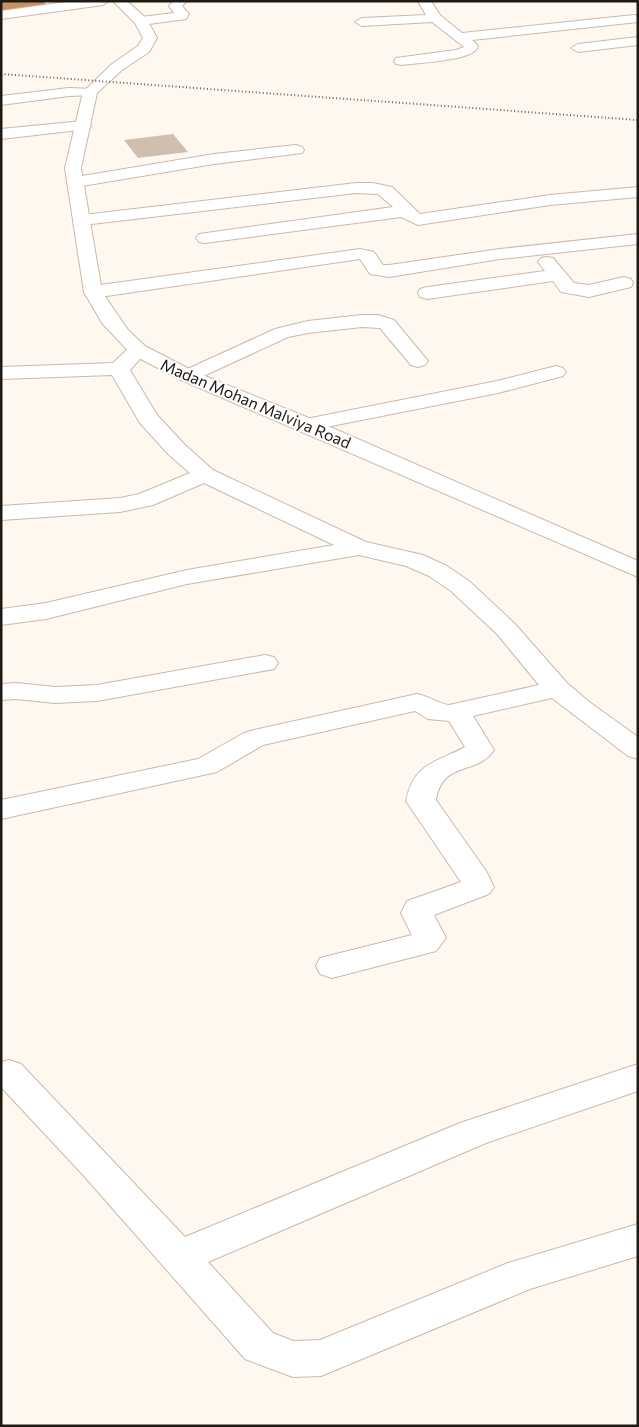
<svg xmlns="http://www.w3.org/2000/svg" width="639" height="1427" font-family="Commissioner,sans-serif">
	<rect width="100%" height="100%" fill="#fff8f1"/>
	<!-- water -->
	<path fill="#c59360" d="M1,1H42L49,6L1,13Z"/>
	<!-- building -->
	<path fill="#d0beae" d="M173,134L188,152L138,158L124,140Z"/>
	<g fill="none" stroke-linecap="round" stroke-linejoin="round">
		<!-- minor casing -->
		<g stroke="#cab9a9" stroke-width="2">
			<g id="minor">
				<path d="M73,1H109L103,5L1,19V11Z"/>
				<path d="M173,1H187L182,6L189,14L186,19L141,25L134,21L141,17L174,13L169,6Z"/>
				<path d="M418,1H431L440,15L462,33L634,15L638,16V22L472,40L478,46C476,61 415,63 401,65L396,64L394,61L396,58L456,50L464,47L432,22L362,26L355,22L362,18L426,15Z"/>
				<path d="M638,37V45L578,52L571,48L578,44Z"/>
				<path d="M69,88L95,89L97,92L95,95L69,96L1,105V96Z"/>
				<path d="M83,121L88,123L91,126L88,129L1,139V129Z"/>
				<path d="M296,145L302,147L304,150L302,153L214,164L76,187L70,186L68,182L70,178L214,154Z"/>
				<path d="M356,183H373L392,187L420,214L550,195L638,187V197L550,205L418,225L401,217L205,243L199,242L196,238L199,234L393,207L378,194L356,193L83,225L77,224L74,220L77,216L83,215Z"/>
				<path d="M638,234V244L500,259L389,277L370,274L360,259L93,298L86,296L84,292L86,288L93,286L360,249L374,252L383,265H389L500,249Z"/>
				<path d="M547,257L553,258L574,283L589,285L624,277L631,279L633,283L631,287L589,297L561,292L553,281L427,299L420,297L418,293L420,289L427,287L545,271L538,262L541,258Z"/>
				<path d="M362,315H378L394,320L428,361L425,365L418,367L411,365L380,328L362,327L308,333L288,337L195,380L188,382L181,380L178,376L181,372L275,329L308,321Z"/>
				<path d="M138,344L145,346L148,350L130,370L157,415L185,445L213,470L366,542L423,555L447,566L469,581L515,624L567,683L588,701L638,737V759L628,756L552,698L473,716L494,750C477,776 442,760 436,800L486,871L494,887L489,894L434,915L446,938L436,951L332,978L320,974L316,966L320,958L412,935L401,913L407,901L461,882L406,801C414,762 436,763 465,747L449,721L428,719L415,711L263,745L217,772L1,819V800L198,759L244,733L254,730L417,694C428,696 442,705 449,705L539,685L497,634L451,591L429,576L406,566L359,555L187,584L46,619L1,625V609L46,603L187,570L334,545L204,483L153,505L120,512L1,520V506L120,498L139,494L190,473L169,455L140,423L112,375L1,379V367L113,363L131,346Z"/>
				<path d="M556,366L563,368L566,372L563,376L498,393L306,431L298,430L295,425L298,420L306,419L497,381Z"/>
				<path d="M265,655L274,657L278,663L274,669L97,701L55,703L16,699L1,700V684L16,683L55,687L97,685Z"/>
				<path d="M9,1060L21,1064L185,1237L460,1123L638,1064V1091L486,1143L208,1262L273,1333L293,1341L320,1340L508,1263L638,1224V1256L530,1289L321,1376L293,1377L245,1359L84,1176L1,1087V1062Z"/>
			</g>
		</g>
		<!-- highway casing -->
		<g stroke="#cab9a9" stroke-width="2">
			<path id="highway" d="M113,1H127L146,18L157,38L149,52L122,70L97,93L81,168L102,292L128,330L145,346L195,372L314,420L638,561V577L181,380L131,354L102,323L84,292L65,168L83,92L112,64L138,46L143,38L135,23Z"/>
		</g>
		<!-- minor -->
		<use href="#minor" fill="#fff" fill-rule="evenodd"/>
		<!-- highway -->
		<use href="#highway" fill="#fff" fill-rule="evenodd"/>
		<!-- rail -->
		<path stroke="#6b645e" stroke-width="2" stroke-dasharray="1 2.5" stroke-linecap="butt" d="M1,74L638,120"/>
	</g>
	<g text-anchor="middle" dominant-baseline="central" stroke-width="4" stroke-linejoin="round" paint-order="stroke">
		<!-- far-street labels -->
		<g font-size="16" fill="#201a14" stroke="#fff">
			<text transform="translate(256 403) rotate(23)">Madan Mohan Malviya Road</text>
		</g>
	</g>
	<!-- border -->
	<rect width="639" height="1427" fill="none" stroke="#201a14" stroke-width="5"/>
</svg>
